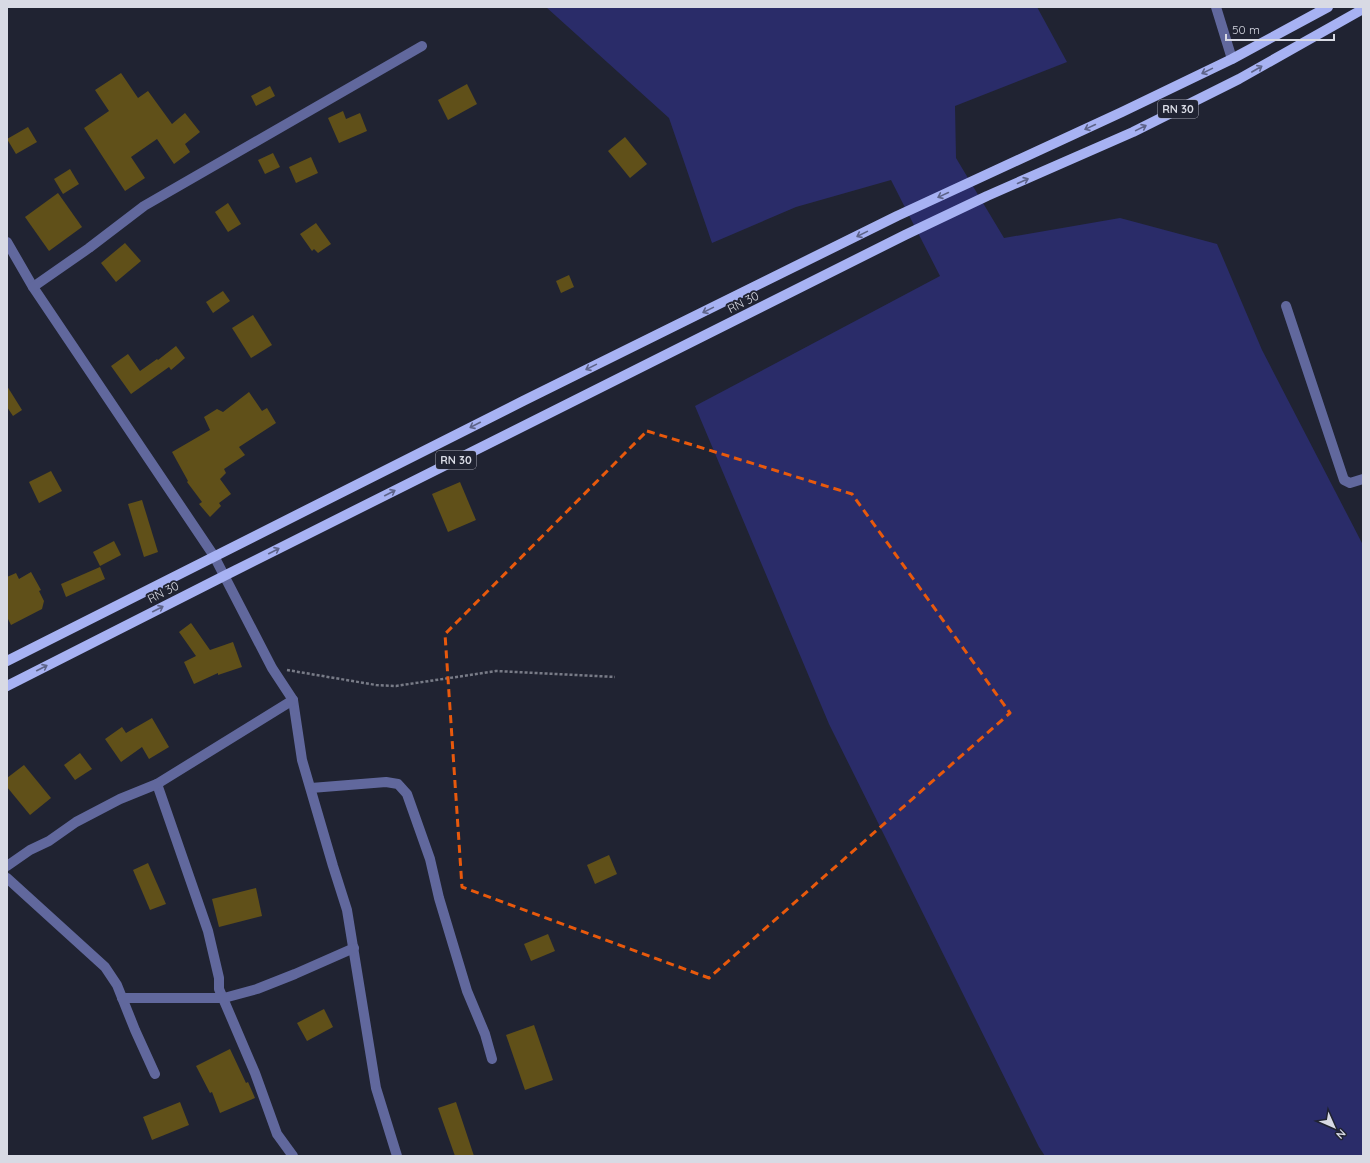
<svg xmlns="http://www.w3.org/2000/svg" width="1370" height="1163" font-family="Quicksand,sans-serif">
	<rect width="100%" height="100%" fill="#202332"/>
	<!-- green -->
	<path fill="#2a2c69" d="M546,7H1037L1067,62L955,106L956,158L1004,238L1120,218L1217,244L1262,350L1363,545V1156H1045L1039,1147L829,724L695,406L940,276L891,180L796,207L712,243L669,118Z"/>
	<!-- building -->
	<g fill="#605019">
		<path d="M121,73L138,98L148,91L172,124L185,113L200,132L185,144L190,152L174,164L157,139L131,157L145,178L125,191L84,128L109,111L95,90Z"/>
		<path d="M467,84L477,104L448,120L438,100Z"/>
		<path d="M270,86L275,96L256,106L251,96Z"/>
		<path d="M343,111L346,119L360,113L367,131L339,143L328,118Z"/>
		<path d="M28,127L37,142L16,154L7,139Z"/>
		<path d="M625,137L647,164L630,178L608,151Z"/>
		<path d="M273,153L280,167L265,174L258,160Z"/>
		<path d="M311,157L318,173L296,183L289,167Z"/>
		<path d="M70,169L79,184L63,194L54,179Z"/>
		<path d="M58,193L82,227L49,251L25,217Z"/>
		<path d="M228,203L241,224L228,232L215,212Z"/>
		<path d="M316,223L331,244L318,253L314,249L312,251L300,234Z"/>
		<path d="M125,243L141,261L116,282L101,263Z"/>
		<path d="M569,275L574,287L561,293L556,281Z"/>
		<path d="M223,291L230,301L213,313L206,302Z"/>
		<path d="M253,315L272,345L251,358L232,328Z"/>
		<path d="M176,346L185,358L171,370L169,367L131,394L111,366L128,354L140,371L157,359L158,360Z"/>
		<path d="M7,386L22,410L13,416L7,407Z"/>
		<path d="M249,392L262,411L267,408L276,423L239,447L245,455L224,469L226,473L220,479L231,494L219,503L221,506L210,517L199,504L202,502L187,482L188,481L172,452L210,430L204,417L217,409L223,412Z"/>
		<path d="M51,471L62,491L39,503L29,482Z"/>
		<path d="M460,482L476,520L448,532L432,494Z"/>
		<path d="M142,500L158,552L144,557L128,504Z"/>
		<path d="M114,541L121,555L100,566L93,552Z"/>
		<path d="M100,567L105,579L66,597L61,584Z"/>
		<path d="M31,572L41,590L39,591L44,601L42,609L11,625L7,617V577L16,573L19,579Z"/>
		<path d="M191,623L210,650L233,642L242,667L218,675V673L194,684L184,662L196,656L179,632Z"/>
		<path d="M152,718L169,747L149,759L142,747L121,762L105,739L122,727L126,733Z"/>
		<path d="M80,753L92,769L75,780L64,765Z"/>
		<path d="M24,765L51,798L30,815L7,787V778Z"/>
		<path d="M609,855L617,874L595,884L587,865Z"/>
		<path d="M148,863L166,904L150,910L133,870Z"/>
		<path d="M256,888L262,916L219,927L212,899Z"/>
		<path d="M548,934L555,951L531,961L524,944Z"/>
		<path d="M324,1009L333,1027L307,1041L297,1023Z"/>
		<path d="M534,1025L553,1080L525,1090L506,1035Z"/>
		<path d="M230,1049L246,1083L248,1082L255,1098L220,1113L212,1092L210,1093L196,1066Z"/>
		<path d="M180,1102L189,1125L152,1140L143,1117Z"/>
		<path d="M456,1102L474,1156H455L438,1108Z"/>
	</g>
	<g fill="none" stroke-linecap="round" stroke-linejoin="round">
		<!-- path -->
		<path stroke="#787b87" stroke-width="2.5" stroke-dasharray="3 2" stroke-linecap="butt" d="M287,670L376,685L396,686L496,671L615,677"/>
		<!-- minor -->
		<g stroke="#61689d" stroke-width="10">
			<path d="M1216,7L1232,59"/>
			<path d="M7,242L33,287L214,556L272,668L293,700L302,760L333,866L347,910L376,1088L397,1156"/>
			<path d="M33,287L89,248L144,206L422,46"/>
			<path d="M1286,306L1344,480L1350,483L1363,479"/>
			<path d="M157,784L208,931L219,978V989L255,1073L277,1134L293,1156"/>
			<path d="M311,788L386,782L398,784L407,794L430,859L439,898L467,991L485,1034L492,1059"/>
			<path d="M7,866L30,850L49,841L76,822L120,799L157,784L293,700"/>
			<path d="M7,878L105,967L117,985L135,1030L155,1074"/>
			<path d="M122,998H224L257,989L295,974L354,948"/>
		</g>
		<!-- major -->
		<g stroke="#a7b2f3" stroke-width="10">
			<path d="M7,661L523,401L897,216L1122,112L1232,59L1328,7"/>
			<path d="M7,686L224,576L905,235L987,196L1133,132L1239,79L1363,9"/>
		</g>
	</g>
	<!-- one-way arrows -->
	<defs><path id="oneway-shaft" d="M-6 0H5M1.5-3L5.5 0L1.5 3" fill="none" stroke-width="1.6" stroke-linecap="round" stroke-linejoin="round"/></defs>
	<g stroke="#5d6389">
		<use href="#oneway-shaft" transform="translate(1257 69) rotate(-30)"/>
		<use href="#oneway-shaft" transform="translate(1207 71) rotate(154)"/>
		<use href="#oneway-shaft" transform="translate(1090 127) rotate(155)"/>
		<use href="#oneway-shaft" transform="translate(1141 128) rotate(-26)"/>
		<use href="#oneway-shaft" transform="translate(1023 181) rotate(-24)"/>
		<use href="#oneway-shaft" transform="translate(943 195) rotate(155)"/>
		<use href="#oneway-shaft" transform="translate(862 234) rotate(154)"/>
		<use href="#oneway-shaft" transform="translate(708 310) rotate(154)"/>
		<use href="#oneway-shaft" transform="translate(591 367) rotate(154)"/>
		<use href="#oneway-shaft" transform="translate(475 425) rotate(153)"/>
		<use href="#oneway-shaft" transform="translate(390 493) rotate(-27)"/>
		<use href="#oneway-shaft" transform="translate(274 551) rotate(-27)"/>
		<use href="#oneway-shaft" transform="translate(158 609) rotate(-27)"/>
		<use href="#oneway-shaft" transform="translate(42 668) rotate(-27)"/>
	</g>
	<!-- marked area -->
	<path fill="none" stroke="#e8590c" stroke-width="3" stroke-dasharray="8 5" stroke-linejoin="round" d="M647,431L852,494L1010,713L709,978L462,887L445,634Z"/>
	<g text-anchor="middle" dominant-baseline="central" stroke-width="4" stroke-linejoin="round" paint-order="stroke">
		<!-- shield labels -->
		<g fill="#202332" stroke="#a1a3af" stroke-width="1">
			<rect x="1158" y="100" width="40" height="18" rx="3"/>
			<rect x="436" y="451" width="40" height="18" rx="3"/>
		</g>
		<g font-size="11" font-weight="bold" fill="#d8dae4">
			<text x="1178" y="109">RN 30</text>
			<text x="456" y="460">RN 30</text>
		</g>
		<!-- street labels -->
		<g font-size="12" fill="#d8dae4" stroke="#202332">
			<text transform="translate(743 302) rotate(-27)">RN 30</text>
			<text transform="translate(163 592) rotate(-27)">RN 30</text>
		</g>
	</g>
	<!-- border -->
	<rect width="1370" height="1163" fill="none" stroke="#d8dae4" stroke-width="16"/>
	<!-- north arrow -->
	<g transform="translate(1334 1127) rotate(135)" stroke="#202332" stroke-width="3" paint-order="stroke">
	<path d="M0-3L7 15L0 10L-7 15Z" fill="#d8dae4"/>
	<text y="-6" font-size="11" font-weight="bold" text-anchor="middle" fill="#d8dae4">N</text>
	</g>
	<!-- scale -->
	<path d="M1226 34v6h108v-6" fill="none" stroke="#d8dae4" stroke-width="2"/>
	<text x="1232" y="34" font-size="12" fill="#d8dae4" stroke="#202332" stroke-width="3" paint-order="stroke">50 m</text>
</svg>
